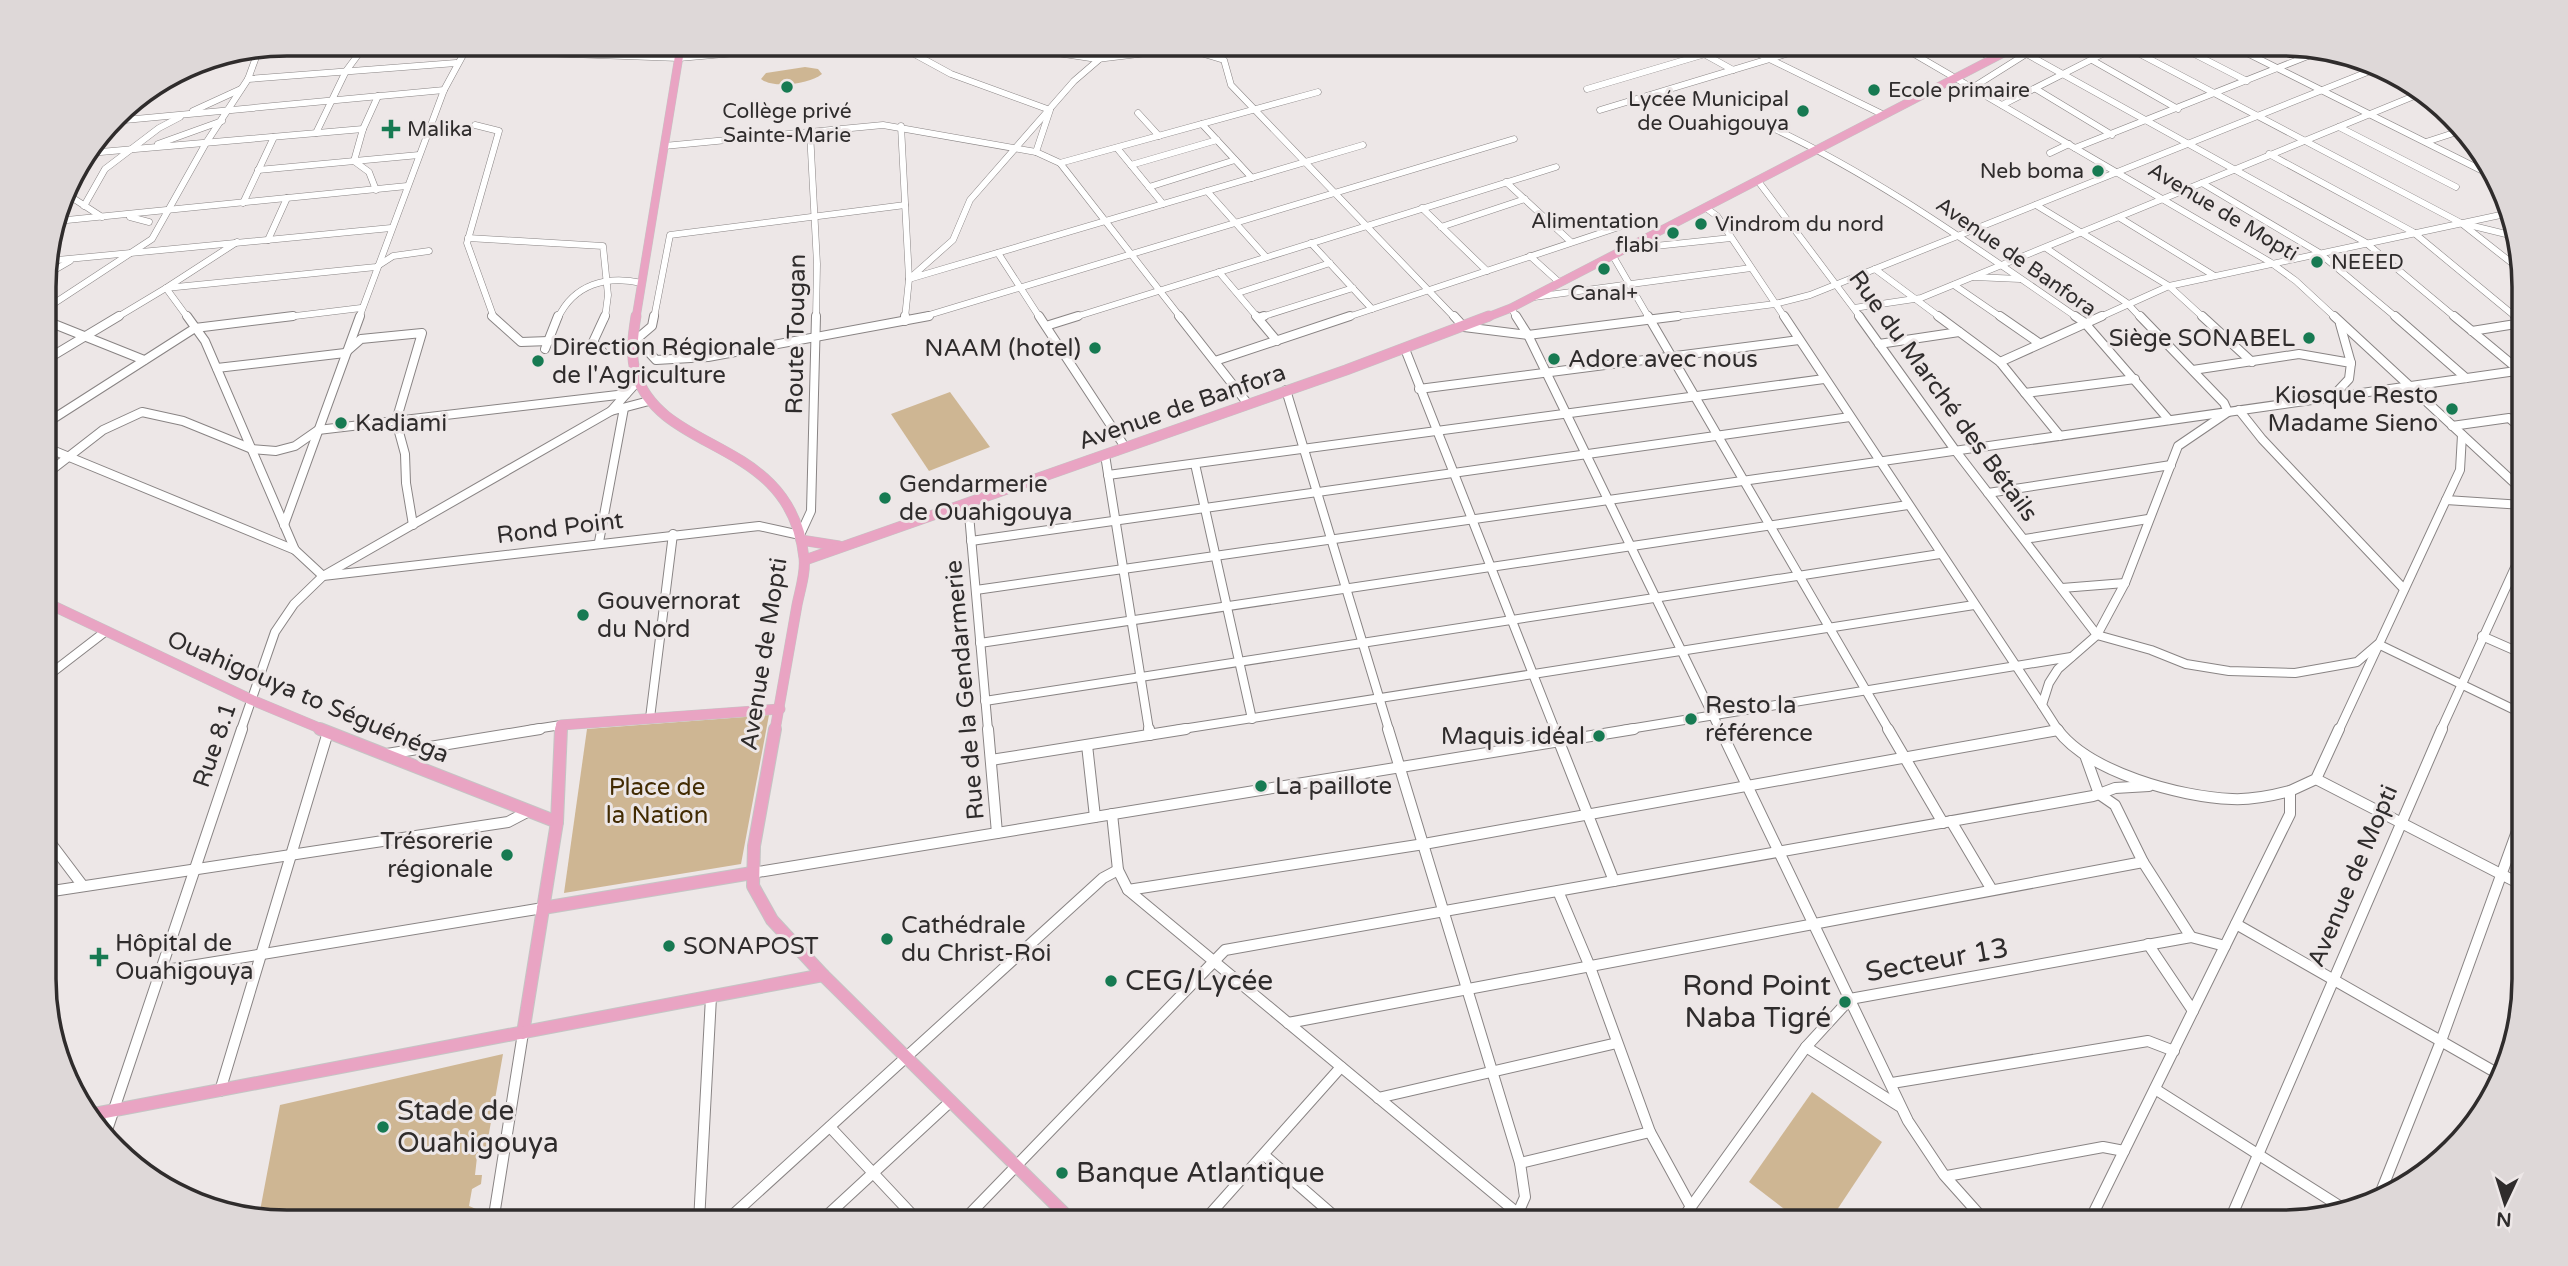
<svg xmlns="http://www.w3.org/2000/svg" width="2568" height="1266" font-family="'Varela Round',sans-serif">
	<rect width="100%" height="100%" fill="#ede7e7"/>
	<!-- green -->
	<g fill="#ceb693">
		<path d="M805,67L818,69L822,74C810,84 773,89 761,79L766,73Z"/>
		<path d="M950,392L990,447L929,471L891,414Z"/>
		<path d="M769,715L741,864L564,893L587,729Z"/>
		<path d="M503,1054L486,1150L477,1157L475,1175H482L481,1184L472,1189L469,1206L476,1209L474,1222H287L259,1216L280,1105Z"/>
		<path d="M1812,1092L1882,1142L1829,1222H1801L1749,1182Z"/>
	</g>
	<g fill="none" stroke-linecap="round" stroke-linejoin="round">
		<!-- minor-far2 casing -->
		<g stroke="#898484" stroke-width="7">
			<g id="minor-far2">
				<path d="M293,44L679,58L836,44"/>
				<path d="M896,44L951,74L1050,110L1036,152L1060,163L1181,318"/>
				<path d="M999,44L1097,59L1155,52L1194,51L1224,60L1231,85L1455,318"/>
				<path d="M1117,44L1074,81L970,200L953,240L909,279L1363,145"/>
				<path d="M1686,44L1733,70"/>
				<path d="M1739,44L1884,115"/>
				<path d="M1897,44L2270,262L2296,281L2336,318"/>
				<path d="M1972,44L1991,59"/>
				<path d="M2121,44L2461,223L2522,271"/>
				<path d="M2175,44L2247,81"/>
				<path d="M2229,44L2489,174"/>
				<path d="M2287,45L2308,56"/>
				<path d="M2014,47L2365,242L2456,318"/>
				<path d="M2092,60L2178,109"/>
				<path d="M248,79L456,63"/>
				<path d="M1972,88L2026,54"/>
				<path d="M1587,89L1705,54"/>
				<path d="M2036,89L2112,135"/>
				<path d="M2002,105L2122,44"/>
				<path d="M1600,110L1819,44"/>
				<path d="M193,111L241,89"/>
				<path d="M1138,113L1159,136"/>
				<path d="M114,121L444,90"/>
				<path d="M1202,124L1252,178"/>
				<path d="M1764,124C1876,175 1977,249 2078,318"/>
				<path d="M475,125L499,131L467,243L494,318"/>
				<path d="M901,126L909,279L905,318"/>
				<path d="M2339,127L2456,187"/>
				<path d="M810,132L817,264L816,318"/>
				<path d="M316,133L346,71L366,44"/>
				<path d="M2426,142L2463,130"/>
				<path d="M158,144L222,121"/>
				<path d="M664,146L883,125L1036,152"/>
				<path d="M1117,148L1163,204"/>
				<path d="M2075,148L2318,52"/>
				<path d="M89,153L363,129"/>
				<path d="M2050,153L2069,144"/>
				<path d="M2269,154L2413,232L2517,318"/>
				<path d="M1060,163L1318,92"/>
				<path d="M1131,165L1217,140"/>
				<path d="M258,170L419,155"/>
				<path d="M1758,181L1861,318"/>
				<path d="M1506,182L1571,242"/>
				<path d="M2202,183L2318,252L2397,318"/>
				<path d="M1149,187L1235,160"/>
				<path d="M376,190L369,172L354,161L363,129L378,96"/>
				<path d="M1207,191L1266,257"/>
				<path d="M65,193L102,217"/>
				<path d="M243,203L274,137"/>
				<path d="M2036,205L2169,286L2204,318"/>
				<path d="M84,206L105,169L159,128L180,117"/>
				<path d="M1422,208L1487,271"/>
				<path d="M1706,208L1717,216L1785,318"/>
				<path d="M130,217L149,222"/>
				<path d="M2120,218L2213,275"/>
				<path d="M57,221L407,186"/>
				<path d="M2465,224L2514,236"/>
				<path d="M1441,227L1525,199"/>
				<path d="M468,238L603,246L608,295L605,318"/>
				<path d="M268,240L287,198"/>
				<path d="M1311,243L1372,309"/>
				<path d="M2046,248L2127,303L2141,318"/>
				<path d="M1627,249L1731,238"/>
				<path d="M998,253L1040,318"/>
				<path d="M1530,256L1560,283"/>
				<path d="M1613,256L1649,318"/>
				<path d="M47,261L391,228"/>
				<path d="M1875,269L1941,318"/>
				<path d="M1219,272L1258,318"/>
				<path d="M44,276L70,261"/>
				<path d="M1974,277L2020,279"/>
				<path d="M1954,285L2002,318"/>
				<path d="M1238,293L1330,263"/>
				<path d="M1534,297L1751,268"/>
				<path d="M1511,308L1517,318"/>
				<path d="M1854,308L1921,298L2419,94"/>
				<path d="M44,310L152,239L206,143L248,79L259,49"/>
				<path d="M116,318L166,288L376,267L393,256L429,251"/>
				<path d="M188,318L166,288L237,242"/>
				<path d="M279,318L361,308"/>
				<path d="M359,318L444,90L469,44"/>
				<path d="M558,318C574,284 607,275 642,283"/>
				<path d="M654,318L670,235L905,205"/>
				<path d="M919,318L1514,139"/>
				<path d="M1072,318L1556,167"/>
				<path d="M1258,318L1353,288"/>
				<path d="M1345,318L1631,223"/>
				<path d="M1664,318L1775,304L1810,295L2380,67"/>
				<path d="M2098,318L2169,286L2505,214"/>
			</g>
		</g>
		<!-- minor-far1 casing -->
		<g stroke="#898484" stroke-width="10">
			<g id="minor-far1">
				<path d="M187,316L205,341L295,550L323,576L759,526L800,535L811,511L816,316"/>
				<path d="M492,316L521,342L549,341"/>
				<path d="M654,316L652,326L632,343L644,347L656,360L708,357L929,316"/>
				<path d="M1039,316L1125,447"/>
				<path d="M1179,316L1248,404"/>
				<path d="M1256,316L1277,341"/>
				<path d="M1454,316L1464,327L1528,335L1678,316"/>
				<path d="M1516,316L1528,335L1720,730"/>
				<path d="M1648,316L1889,730"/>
				<path d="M1784,316L2042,705"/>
				<path d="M1859,316L1955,450L2097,635L2151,650L2186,664L2229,671L2295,673L2357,662L2378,644L2523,714"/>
				<path d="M1938,316L2000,362L2025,393"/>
				<path d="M2000,316L2039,343"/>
				<path d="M2075,316L2084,322L2169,420"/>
				<path d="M2202,316L2252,362"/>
				<path d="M2334,316L2523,491"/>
				<path d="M2395,316L2466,378"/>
				<path d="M2454,316L2520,371"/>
				<path d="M2515,316L2522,322"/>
				<path d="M1258,318L1264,316"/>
				<path d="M44,320L144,360"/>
				<path d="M905,321V316"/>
				<path d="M2340,324L2351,363"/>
				<path d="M1046,326L1078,316"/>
				<path d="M2472,331L2522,323"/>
				<path d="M1879,344L1959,332"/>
				<path d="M545,349L558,316"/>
				<path d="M1405,349L1555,730"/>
				<path d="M602,351L593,342L605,316"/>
				<path d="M44,361L119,316"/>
				<path d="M1215,361L1350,316"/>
				<path d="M2000,362L2102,316"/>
				<path d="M217,368L345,353L361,339L422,333L396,421L405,454L406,483L413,525"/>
				<path d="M2193,370L2299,354L2351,363L2349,379L2334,395"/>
				<path d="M637,382L611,411L649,401"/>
				<path d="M1419,389L1799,340"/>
				<path d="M1286,390L1389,730"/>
				<path d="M2239,410L2262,439L2404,589"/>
				<path d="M45,424L195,328L293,316"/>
				<path d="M2452,426L2509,418L2523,430"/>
				<path d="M2060,436L2025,393L2135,379"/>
				<path d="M45,447L295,550"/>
				<path d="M1105,455L1149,730"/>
				<path d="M1195,464L1252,719"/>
				<path d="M45,475L103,430L142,412L183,421L252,449L276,451L295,446L318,430L626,394"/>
				<path d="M1108,475L1824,379"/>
				<path d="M1988,493L2171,465"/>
				<path d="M2446,500L2460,470L2462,435"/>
				<path d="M968,503L988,730"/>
				<path d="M284,525L360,316"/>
				<path d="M2025,539L2148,519"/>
				<path d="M971,541L1850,417"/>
				<path d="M599,542L624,408"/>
				<path d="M2062,588L2125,583"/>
				<path d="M976,590L2523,370"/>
				<path d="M2482,636L2523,654"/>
				<path d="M980,643L1908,505"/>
				<path d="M45,678L106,631"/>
				<path d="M985,701L1940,554"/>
				<path d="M650,718L673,534"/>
				<path d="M241,730L275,632L294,604L323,576L611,411"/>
				<path d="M529,730L561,725"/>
				<path d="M1176,730L1974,605"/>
				<path d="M1623,730L2071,657"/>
				<path d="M2058,730L2042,705L2049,683L2058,669L2097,635L2125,583L2178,446L2228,412L2224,403L2140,316"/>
				<path d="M2339,730L2446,500L2523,505"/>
				<path d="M2441,730L2523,550"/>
			</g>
		</g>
		<!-- minor casing -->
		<g stroke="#898484" stroke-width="12">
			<g id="minor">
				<path d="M988,729L997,833"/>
				<path d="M1149,729L1150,735"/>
				<path d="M1388,729L1520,1163L1525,1197L1518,1213"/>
				<path d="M1554,729L1614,881"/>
				<path d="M1720,729L1908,1121L1944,1175L1986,1222"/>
				<path d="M1888,729L1943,823"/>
				<path d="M2057,729C2088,772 2180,797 2232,799C2252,800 2271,796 2290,791V814L2089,1222"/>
				<path d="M1087,745L1095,817"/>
				<path d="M387,754L540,729"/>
				<path d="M991,760L1186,729"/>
				<path d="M2316,779L2524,886"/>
				<path d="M2290,791L2316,779L2339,729"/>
				<path d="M2099,794L2115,805L2143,862"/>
				<path d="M2099,794L2115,788L2149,786"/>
				<path d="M1112,814L1118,870L1128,890L1528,1222"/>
				<path d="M1951,821L1992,890"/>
				<path d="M46,837L83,886"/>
				<path d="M752,873L1634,729"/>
				<path d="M1128,890L1424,844L2058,730"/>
				<path d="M1558,891L1590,967L1650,1132L1691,1207"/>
				<path d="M46,892L508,822L529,811"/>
				<path d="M2236,924L2502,1076"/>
				<path d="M2148,944L2193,1011"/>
				<path d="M160,971L543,908"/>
				<path d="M1288,1023L2143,862L2191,937"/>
				<path d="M1806,1047L1899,1106"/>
				<path d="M1892,1083L2148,1041L2174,1051"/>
				<path d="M2155,1089L2341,1207"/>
				<path d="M220,1091L328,732"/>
				<path d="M1378,1098L1617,1043"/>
				<path d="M830,1127L919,1222"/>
				<path d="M105,1136L242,729"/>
				<path d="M1264,1155L1341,1222"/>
				<path d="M1520,1163L1650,1132"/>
				<path d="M1947,1176L2103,1147L2124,1151"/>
				<path d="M2380,1194L2441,1041L2524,812"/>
				<path d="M493,1222L523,1033"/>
				<path d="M699,1222L711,997"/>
				<path d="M725,1222L1103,878L1118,870"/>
				<path d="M820,1222L951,1101"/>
				<path d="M962,1222L1225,950L2093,796L2099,794L2085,755"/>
				<path d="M1203,1222L1341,1067"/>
				<path d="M1680,1222L1806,1047L1850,999L2191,937L2225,946"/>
				<path d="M2229,1222L2442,729"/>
			</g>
		</g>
		<!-- major-far2 casing -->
		<g stroke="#c5c4c4" stroke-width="9">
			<g id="major-far2">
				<path d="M636,318L681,44"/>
				<path d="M1485,318L1511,308L2021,44"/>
			</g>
		</g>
		<!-- major-far1 casing -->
		<g stroke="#c5c4c4" stroke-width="11">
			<g id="major-far1">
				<path d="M636,316C633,335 630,355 636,374C663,456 791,437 804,558C806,572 800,590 797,605C790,647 782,688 775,730"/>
				<path d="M801,540L839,546"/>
				<path d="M805,560L1346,370L1489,316"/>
				<path d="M45,602L252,700L324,730"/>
				<path d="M561,730V725L780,709"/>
			</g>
		</g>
		<!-- major casing -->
		<g stroke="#c5c4c4" stroke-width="14">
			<g id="major">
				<path d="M320,729L557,822"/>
				<path d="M775,729L754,846L753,886L772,920L823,975L1073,1222"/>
				<path d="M543,908L752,873"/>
				<path d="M523,1033L557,822L561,729"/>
				<path d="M89,1115L823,975"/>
			</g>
		</g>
		<!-- minor-far2 -->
		<use href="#minor-far2" stroke="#fff" stroke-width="6"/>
		<!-- minor-far1 -->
		<use href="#minor-far1" stroke="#fff" stroke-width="8"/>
		<!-- minor -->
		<use href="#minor" stroke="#fff" stroke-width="10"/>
		<!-- major-far2 -->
		<use href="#major-far2" stroke="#e9a4c3" stroke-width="8"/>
		<!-- major-far1 -->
		<use href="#major-far1" stroke="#e9a4c3" stroke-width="10"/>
		<!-- major -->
		<use href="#major" stroke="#e9a4c3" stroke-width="12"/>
	</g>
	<!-- markers -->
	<g fill="#177a52" stroke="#ede7e7" stroke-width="2.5">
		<circle cx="787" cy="87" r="7"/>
		<circle cx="1874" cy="90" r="7"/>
		<circle cx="1803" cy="111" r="7"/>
		<path d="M387.5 118.5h7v7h7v7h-7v7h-7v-7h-7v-7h7z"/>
		<circle cx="2098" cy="171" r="7"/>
		<circle cx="1701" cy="224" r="7"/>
		<circle cx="1673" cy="233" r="7"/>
		<circle cx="2317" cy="262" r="7"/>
		<circle cx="1604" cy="269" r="7"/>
		<circle cx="2309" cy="338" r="7"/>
		<circle cx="1095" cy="348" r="7"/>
		<circle cx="1554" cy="359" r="7"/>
		<circle cx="538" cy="361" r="7"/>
		<circle cx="2452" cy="409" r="7"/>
		<circle cx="341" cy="423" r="7"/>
		<circle cx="885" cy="498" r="7"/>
		<circle cx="583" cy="615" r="7"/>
		<circle cx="1691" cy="719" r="7"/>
		<circle cx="1599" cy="736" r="7"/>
		<circle cx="1261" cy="786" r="7"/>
		<circle cx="507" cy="855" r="7"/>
		<circle cx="887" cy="939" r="7"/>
		<circle cx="669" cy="946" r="7"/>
		<path d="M95.5 946.5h7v7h7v7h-7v7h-7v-7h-7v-7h7z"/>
		<circle cx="1111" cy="981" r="7"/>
		<circle cx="1845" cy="1002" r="7"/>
		<circle cx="383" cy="1127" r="7"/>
		<circle cx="1062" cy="1173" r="7"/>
	</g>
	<g text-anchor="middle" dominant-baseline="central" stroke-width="6" stroke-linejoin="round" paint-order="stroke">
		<!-- far-poi labels -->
		<g font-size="21" fill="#2f2c2c" stroke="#ede7e7" text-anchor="start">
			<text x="1888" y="90">Ecole primaire</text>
			<text x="1789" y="99" text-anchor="end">Lycée Municipal<tspan x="1789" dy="24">de Ouahigouya</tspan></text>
			<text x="787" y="111" text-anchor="middle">Collège privé<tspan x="787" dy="24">Sainte-Marie</tspan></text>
			<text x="407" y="129">Malika</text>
			<text x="2084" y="171" text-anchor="end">Neb boma</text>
			<text x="1659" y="221" text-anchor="end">Alimentation<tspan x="1659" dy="24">flabi</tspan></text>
			<text x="1715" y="224">Vindrom du nord</text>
			<text x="2331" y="262">NEEED</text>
			<text x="1604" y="293" text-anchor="middle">Canal+</text>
		</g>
		<!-- far-street labels -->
		<g font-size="21" fill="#2f2c2c" stroke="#ede7e7">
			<text transform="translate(2223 212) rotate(31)">Avenue de Mopti</text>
			<text transform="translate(2016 257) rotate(35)">Avenue de Banfora</text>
		</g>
		<!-- street labels -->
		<g font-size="24" fill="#2f2c2c" stroke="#ede7e7">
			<text transform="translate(796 334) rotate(-89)">Route Tougan</text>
			<text transform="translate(1943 396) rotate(54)">Rue du Marché des Bétails</text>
			<text transform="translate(1182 407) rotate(-19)">Avenue de Banfora</text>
			<text transform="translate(560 528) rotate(-7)">Rond Point</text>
			<text transform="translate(764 654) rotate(-81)">Avenue de Mopti</text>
			<text transform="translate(965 690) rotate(-95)">Rue de la Gendarmerie</text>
			<text transform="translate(308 697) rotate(23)">Ouahigouya to Séguénéga</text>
			<text transform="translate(215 745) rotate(-71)">Rue 8.1</text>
			<text transform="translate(2353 876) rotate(-67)">Avenue de Mopti</text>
		</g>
		<!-- poi labels -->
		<g font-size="24" fill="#2f2c2c" stroke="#ede7e7" text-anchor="start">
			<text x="2295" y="338" text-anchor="end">Siège SONABEL</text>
			<text x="552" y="347">Direction Régionale<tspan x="552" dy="28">de l'Agriculture</tspan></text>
			<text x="1081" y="348" text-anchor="end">NAAM (hotel)</text>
			<text x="1568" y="359">Adore avec nous</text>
			<text x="2438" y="395" text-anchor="end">Kiosque Resto<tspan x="2438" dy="28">Madame Sieno</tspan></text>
			<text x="355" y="423">Kadiami</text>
			<text x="899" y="484">Gendarmerie<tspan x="899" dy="28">de Ouahigouya</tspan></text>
			<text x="597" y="601">Gouvernorat<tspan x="597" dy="28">du Nord</tspan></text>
			<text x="1705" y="705">Resto la<tspan x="1705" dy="28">référence</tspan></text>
			<text x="1585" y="736" text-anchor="end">Maquis idéal</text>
			<text x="1275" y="786">La paillote</text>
			<text x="493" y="841" text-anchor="end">Trésorerie<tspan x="493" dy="28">régionale</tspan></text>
			<text x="901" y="925">Cathédrale<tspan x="901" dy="28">du Christ-Roi</tspan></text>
			<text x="115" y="943">Hôpital de<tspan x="115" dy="28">Ouahigouya</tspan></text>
			<text x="683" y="946">SONAPOST</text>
		</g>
		<!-- park labels -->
		<g font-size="24" fill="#422b02" stroke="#ede7e7">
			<text x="657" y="787">Place de<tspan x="657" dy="28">la Nation</tspan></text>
		</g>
		<!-- near-street labels -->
		<g font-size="28" fill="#2f2c2c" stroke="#ede7e7">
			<text transform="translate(1937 960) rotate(-10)">Secteur 13</text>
		</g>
		<!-- near-poi labels -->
		<g font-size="28" fill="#2f2c2c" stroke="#ede7e7" text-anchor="start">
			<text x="1125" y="981">CEG/Lycée</text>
			<text x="1831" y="986" text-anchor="end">Rond Point<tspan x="1831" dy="32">Naba Tigré</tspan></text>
			<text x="397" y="1111">Stade de<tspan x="397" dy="32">Ouahigouya</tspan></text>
			<text x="1076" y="1173">Banque Atlantique</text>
		</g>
	</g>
	<!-- crop -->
	<path d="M0 0H2568V1266H0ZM287 56H2281A231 231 0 0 1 2512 287V979A231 231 0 0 1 2281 1210H287A231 231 0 0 1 56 979V287A231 231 0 0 1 287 56Z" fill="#ded8d8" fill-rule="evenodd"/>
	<path fill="none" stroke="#2f2c2c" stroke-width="3.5" d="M287 56H2281A231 231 0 0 1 2512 287V979A231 231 0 0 1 2281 1210H287A231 231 0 0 1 56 979V287A231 231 0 0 1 287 56Z"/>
	<!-- north arrow -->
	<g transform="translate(2505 1203) rotate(184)" stroke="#ede7e7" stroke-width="5" paint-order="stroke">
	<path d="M0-5L12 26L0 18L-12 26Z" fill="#2f2c2c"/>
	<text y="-10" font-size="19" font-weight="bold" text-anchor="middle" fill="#2f2c2c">N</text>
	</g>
</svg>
